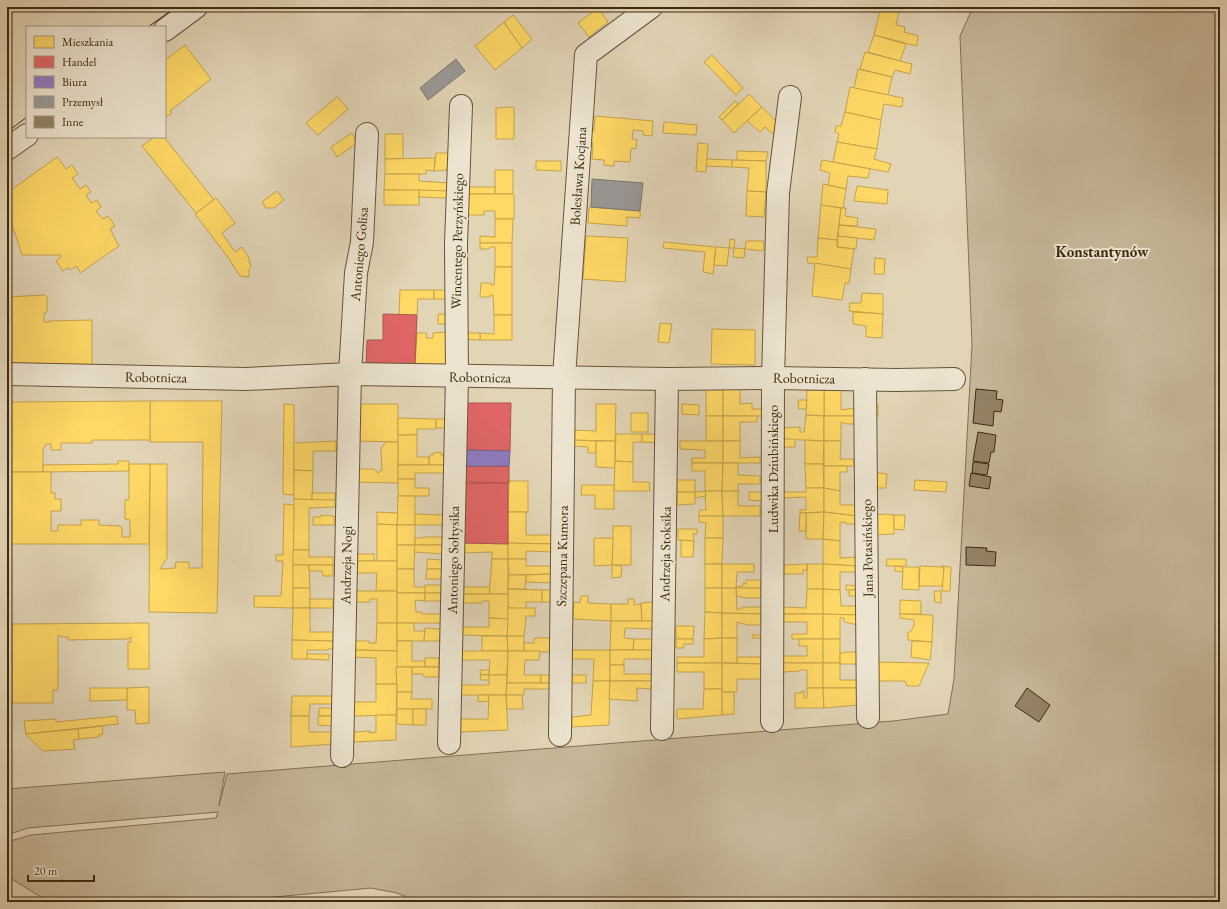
<svg xmlns="http://www.w3.org/2000/svg" width="1227" height="909" font-family="'EB Garamond',serif">
	<rect width="100%" height="100%" fill="#e2d5b6"/>
	<filter id="stains"><feTurbulence type="fractalNoise" baseFrequency=".005" numOctaves="4"/><feColorMatrix values="0 0 0 0 .2 0 0 0 0 .09 0 0 0 0 .02 0 0 0 .5 -.17"/></filter>
	<radialGradient id="worn" r=".72"><stop offset=".6" stop-color="#630" stop-opacity="0"/><stop offset="1" stop-color="#630" stop-opacity=".3"/></radialGradient>
	<!-- green -->
	<path fill="#c6b899" stroke="#827154" d="M973,7H1220V902H615L612,901L593,902H418L397,893L371,888L221,902H49L7,876V842L31,835L216,818L218,812L28,828L7,835V789L225,772L219,806L227,774L893,721L948,714L954,679L972,345L960,36Z"/>
	<!-- homes -->
	<g fill="#ffd966" stroke="#c5a44c">
		<path d="M881,7H900L896,25L905,27L904,32L918,36L917,46L874,35Z"/>
		<path d="M598,8L608,22L589,37L578,23Z"/>
		<path d="M513,15L532,39L522,48L504,22Z"/>
		<path d="M504,22L522,48L495,70L475,46Z"/>
		<path d="M874,35L906,44L900,61L868,52Z"/>
		<path d="M185,45L211,79L170,111L172,113L165,118V60Z"/>
		<path d="M865,52L912,64L910,74L895,70L892,77L860,69Z"/>
		<path d="M712,55L743,88L736,95L704,62Z"/>
		<path d="M858,69L892,77L888,95L854,88Z"/>
		<path d="M850,87L903,98L902,107L884,104L881,120L845,112Z"/>
		<path d="M749,94L762,107L734,133L722,120Z"/>
		<path d="M337,97L348,109L318,135L306,123Z"/>
		<path d="M735,101L738,104L722,120L719,117Z"/>
		<path d="M514,107V139H496V108Z"/>
		<path d="M762,107L778,123L773,134L765,127L760,132L747,121Z"/>
		<path d="M845,112L881,120L877,149L837,142L839,134L835,132L836,126H841Z"/>
		<path d="M595,116L653,121L652,136L643,135V131L633,130L632,139L637,140L636,149L631,148L630,162L614,161V166L604,165V160L592,159L593,143L588,142L589,131H594Z"/>
		<path d="M664,122L697,125L696,135L663,133Z"/>
		<path d="M352,133L357,143L337,157L331,147Z"/>
		<path d="M385,134H403V158L385,159Z"/>
		<path d="M154,137H164L214,200L196,213L142,146Z"/>
		<path d="M837,142L877,149L874,159L891,164L888,172L833,162Z"/>
		<path d="M698,143L708,144L706,172L696,171Z"/>
		<path d="M737,151L768,152L766,161L737,160Z"/>
		<path d="M436,153H448L447,170L434,171Z"/>
		<path d="M57,157L66,169L72,165L78,174L72,178L80,189L86,185L91,192L86,195L91,203L97,200L101,207L96,211L103,219L108,216L115,226L110,229L119,246L80,273L77,266L69,270L68,267L63,271L56,261L61,257L60,255H22L7,209V193Z"/>
		<path d="M435,158L434,171L426,170V174H385V159Z"/>
		<path d="M707,159L732,160V167L706,166Z"/>
		<path d="M732,160L766,161V192L747,191L749,168L732,167Z"/>
		<path d="M822,160L870,169L868,178L848,176L846,189L828,185L830,173L820,170Z"/>
		<path d="M536,161H561V171L536,170Z"/>
		<rect x="495" y="170" width="18" height="24"/>
		<path d="M385,174H419V181L448,183V191L384,190Z"/>
		<path d="M823,184L846,189L843,208L821,205Z"/>
		<path d="M857,186L888,190L887,204L854,201Z"/>
		<rect x="467" y="187" width="28" height="7"/>
		<rect x="384" y="190" width="35" height="15"/>
		<path d="M419,190L448,191V198L419,197Z"/>
		<path d="M277,191L284,200L274,208H266L262,202Z"/>
		<path d="M747,191L766,192L764,217L746,216Z"/>
		<path d="M467,194H514V219H495V211H484V215H466Z"/>
		<path d="M216,198L235,223L222,233L235,252L242,247L248,256L251,267L249,269V277L240,276L227,256L195,214Z"/>
		<path d="M821,205L841,208L837,240L818,238Z"/>
		<path d="M589,207L640,211V218L627,217V226L588,223Z"/>
		<path d="M841,208H846L845,216L858,218L857,226L839,225Z"/>
		<path d="M495,219H513L512,243H480V236L495,237Z"/>
		<path d="M839,225L876,229L874,240L838,236Z"/>
		<path d="M586,236L628,238L625,282L583,279Z"/>
		<path d="M838,236L857,238L856,249L837,247Z"/>
		<path d="M818,238L837,240V247L854,249L851,269L808,263L807,257H817Z"/>
		<path d="M730,239L735,240L734,248H729Z"/>
		<path d="M746,241H764L763,251L745,249Z"/>
		<path d="M664,242L716,247L713,274L703,272L705,252L663,248Z"/>
		<path d="M480,243H512V267H495V247H490L489,249H480Z"/>
		<path d="M716,247L729,248L727,266L714,265Z"/>
		<path d="M734,248L745,249L744,258L733,257Z"/>
		<path d="M875,258L885,259L884,274H874Z"/>
		<path d="M815,263L851,269L849,283H845L842,300L812,296Z"/>
		<path d="M495,267H512V315H494L493,295H490V297H480L481,283H491V285H494Z"/>
		<path d="M400,290H434V299H418L417,315H399Z"/>
		<rect x="434" y="290" width="12" height="9"/>
		<path d="M862,293L883,294V314L849,311L850,303H861Z"/>
		<path d="M44,295L47,297V310L46,313H44V322H49V321L92,320V365H9L7,363V297Z"/>
		<path d="M853,312L883,314L882,338L866,337V326L853,324Z"/>
		<path d="M438,314H446L445,324H438Z"/>
		<path d="M494,315H512V340H480V333L494,334Z"/>
		<path d="M660,323L672,324L669,343L658,342Z"/>
		<path d="M712,329L755,330V365L711,364Z"/>
		<path d="M447,332L446,365L415,364L417,333H427L426,338H433V333Z"/>
		<path d="M465,333H480V340L465,339Z"/>
		<rect x="706" y="389" width="17" height="27"/>
		<path d="M723,389H740V404L752,403V409H762V416H723Z"/>
		<path d="M841,389V410L857,408L856,416H824V390Z"/>
		<path d="M807,390H824V416L806,415Z"/>
		<path d="M798,400H807L806,409H799Z"/>
		<path d="M150,401H222L217,613L149,612L150,464H167V558L160,569L175,568L176,562H189V568H202L203,442H150Z"/>
		<path d="M150,401V440H92V443H61V450H51V444H46L43,450V472H7V409L14,402Z"/>
		<path d="M284,404L294,405V495L283,494Z"/>
		<path d="M355,404H398V442L355,441Z"/>
		<path d="M596,404H616L615,441L571,440V430L596,431Z"/>
		<path d="M682,404L699,405V415L682,414Z"/>
		<path d="M869,404L878,405V416H869Z"/>
		<rect x="631" y="413" width="17" height="19"/>
		<path d="M806,415L824,416V441L781,439V428L800,427V432H804Z"/>
		<rect x="706" y="416" width="17" height="25"/>
		<path d="M723,416H757V422H740V441H723Z"/>
		<path d="M824,416H856V424H847L841,422V441H824Z"/>
		<path d="M398,418L436,419V429H417V435H398Z"/>
		<rect x="436" y="419" width="10" height="9"/>
		<path d="M616,434H642V442H633V462L615,461Z"/>
		<path d="M642,434H658V443L642,442Z"/>
		<path d="M398,435H417V457H429V465H398Z"/>
		<path d="M781,439H795V447H782Z"/>
		<path d="M571,440L596,441V453H588V447L571,446Z"/>
		<path d="M805,440L824,441L823,464H805Z"/>
		<path d="M336,441V451H313V471L294,470V443Z"/>
		<path d="M596,441H615V468L596,467Z"/>
		<path d="M680,441H723V463H692V458H705V450L680,449Z"/>
		<path d="M723,441H740V458L760,457V463H723Z"/>
		<path d="M824,441H841L840,459H853L854,466H824Z"/>
		<path d="M386,442H398V483L354,482L355,469H374L378,473L382,470L381,448Z"/>
		<path d="M441,452V455H446V465H429L430,455H433V453Z"/>
		<path d="M118,461H129V471L43,472V465L118,464Z"/>
		<path d="M615,461L633,462V482H649L650,491H614Z"/>
		<path d="M692,463H723L722,491H705V471H692Z"/>
		<path d="M723,463H738V475L760,476V484H738V491H722Z"/>
		<path d="M129,464H150L149,544H7V472H51V493H55V499H61V511H51V531H58V525H81V520H99V525L120,526L122,529V537H130V520L125,519V500H129Z"/>
		<path d="M805,464H823L824,488H806Z"/>
		<path d="M398,465H446L445,473H415V479H398Z"/>
		<path d="M824,466H847V472H840V491L824,488Z"/>
		<path d="M294,470L313,471L312,500L294,499Z"/>
		<path d="M873,472L887,474L886,488H873Z"/>
		<path d="M398,479H415V488H429V496H398Z"/>
		<rect x="677" y="480" width="18" height="12"/>
		<path d="M915,480L947,482L946,492L914,490Z"/>
		<path d="M509,481H528V512H508Z"/>
		<path d="M582,485H614V509H595V495H581Z"/>
		<path d="M806,488H824V512L800,513V510H806V497L782,498V492H806Z"/>
		<path d="M824,488L840,491V505H857V516L824,512Z"/>
		<path d="M705,491H722L723,516H699V510H706Z"/>
		<path d="M705,491L706,496L695,498V492Z"/>
		<path d="M722,491H738V506H760V516H723Z"/>
		<path d="M677,492H695V504L677,505Z"/>
		<path d="M749,492H762V501L749,500Z"/>
		<rect x="312" y="493" width="23" height="7"/>
		<path d="M398,496H415V525H397Z"/>
		<path d="M294,499L335,500V507L309,508V550H293Z"/>
		<path d="M284,504L294,505L293,608L254,607V596H281L283,561H276V555H283Z"/>
		<path d="M377,512L398,513L397,525L377,524Z"/>
		<path d="M508,512H526V535H552V544L508,543Z"/>
		<path d="M824,512L823,539H806V513Z"/>
		<path d="M824,512L857,516V524H846L845,522H840V541L823,539Z"/>
		<path d="M800,513H806V531H799Z"/>
		<path d="M415,514L444,515V525H415Z"/>
		<path d="M887,514L894,515V534L872,535L871,515Z"/>
		<path d="M321,515L334,516V525H313V517H321Z"/>
		<path d="M894,515H905L904,530L894,529Z"/>
		<path d="M699,516H723V538H705L706,523L699,522Z"/>
		<path d="M377,524L397,525V561H377Z"/>
		<rect x="397" y="525" width="18" height="20"/>
		<path d="M613,526H631V565H612Z"/>
		<path d="M678,529H697V534H693L694,541L678,540Z"/>
		<path d="M423,537H444V545H415V538H423Z"/>
		<path d="M594,538H613L612,565L594,566Z"/>
		<path d="M705,538H723L722,564H705Z"/>
		<path d="M823,539L840,541V558L858,557V566L823,564Z"/>
		<path d="M681,540L694,541L693,557H681Z"/>
		<path d="M463,543H508V559H492V552L463,553Z"/>
		<path d="M508,543L552,544V552L526,551V559H508Z"/>
		<path d="M397,545H415L414,569H397Z"/>
		<path d="M415,545H444L443,554L414,552Z"/>
		<path d="M293,550H309V557H333V565H293Z"/>
		<rect x="353" y="554" width="21" height="7"/>
		<path d="M427,559L443,560V569H427Z"/>
		<path d="M492,559H508V594H489Z"/>
		<path d="M508,559H526V566H552L553,574L509,575Z"/>
		<path d="M887,559H906V566H886Z"/>
		<path d="M353,561H397V591H376L377,573H353Z"/>
		<rect x="705" y="564" width="17" height="24"/>
		<path d="M722,564H754V572H737L736,588H722Z"/>
		<rect x="807" y="564" width="16" height="25"/>
		<path d="M807,564V570H803V574H784V565Z"/>
		<path d="M823,564L858,566V572H840V590L823,589Z"/>
		<path d="M293,565H309L310,588H293Z"/>
		<path d="M309,565H333V576H323L322,571H309Z"/>
		<path d="M612,565L622,566L621,577L612,578Z"/>
		<path d="M895,566L903,567V572L895,571Z"/>
		<path d="M920,566L944,567L943,586H919Z"/>
		<path d="M942,566L951,567L950,591H942L944,567Z"/>
		<path d="M903,567H919V590L902,589Z"/>
		<path d="M397,569H414V587H426L425,593H397Z"/>
		<path d="M427,569H443V579H426Z"/>
		<path d="M553,574V583L526,582V575Z"/>
		<path d="M509,575H526L525,589H508Z"/>
		<path d="M746,580H761V588H736L737,586H743V583L746,584Z"/>
		<rect x="425" y="585" width="18" height="8"/>
		<path d="M846,585L858,586V590H846Z"/>
		<path d="M463,587H490L489,594H463Z"/>
		<rect x="293" y="588" width="17" height="20"/>
		<path d="M705,588H722V613L705,612Z"/>
		<path d="M722,588H736L737,610L745,607H761V614L722,613Z"/>
		<path d="M736,588H761V598H745L737,596Z"/>
		<path d="M508,589L542,590V602H526V609L508,608Z"/>
		<path d="M807,589H823V614H783V607L806,608Z"/>
		<path d="M823,589L840,590L841,606H858V615L823,614Z"/>
		<rect x="542" y="590" width="10" height="12"/>
		<path d="M849,590H858L857,596H849Z"/>
		<path d="M353,591H397V623H377V599H370V602H353Z"/>
		<path d="M934,591H941V603L935,602Z"/>
		<path d="M397,593H425V601L415,600L416,612H422V614H442L441,623H397Z"/>
		<rect x="425" y="593" width="18" height="8"/>
		<path d="M463,594H508V619L489,618V601H482V603H463Z"/>
		<path d="M581,596H588V603L611,604V621L573,619L574,602L580,603Z"/>
		<rect x="310" y="599" width="23" height="9"/>
		<path d="M628,599H634V605L641,604L642,621H611V604H628Z"/>
		<path d="M900,600L921,601V614H900Z"/>
		<path d="M654,602V621H642L641,603Z"/>
		<path d="M293,608H310V632H333V641L292,640Z"/>
		<path d="M508,608H535V616H526L524,636H507Z"/>
		<path d="M705,612L722,613V638L704,639Z"/>
		<path d="M722,613L761,614V625H748L737,622V638H722Z"/>
		<path d="M783,614H823V639H792V634H807V622H783Z"/>
		<path d="M823,614L858,615V625L844,622V618H840V639H823Z"/>
		<path d="M900,614L933,615L932,642L908,640V632H910L914,626V620L900,618Z"/>
		<path d="M489,618L508,619L507,636L461,635L462,627H489Z"/>
		<path d="M611,621H654V629L625,628L624,638L634,639L633,650H610Z"/>
		<path d="M149,623V669H128V642H131V637L128,639L68,640V637H63L58,635V690H53V703H12V624Z"/>
		<path d="M377,623H397V651L353,650V641H369V643H376Z"/>
		<path d="M397,623H414V631H425L424,641H397Z"/>
		<path d="M676,626H694L693,639H676Z"/>
		<path d="M425,628L440,629V641H424Z"/>
		<rect x="753" y="635" width="8" height="3"/>
		<path d="M482,636H507L508,651H482Z"/>
		<path d="M507,636H524V651H508Z"/>
		<path d="M534,638H551L552,652L524,651V643H534Z"/>
		<path d="M722,638V663H677V657H704V639Z"/>
		<rect x="722" y="638" width="15" height="25"/>
		<path d="M634,639H654L653,650H633Z"/>
		<path d="M676,639H693V644H684L683,648H676Z"/>
		<path d="M799,639H823V663H783V656H807V646H799Z"/>
		<rect x="823" y="639" width="17" height="24"/>
		<path d="M292,640L333,641V649H328V650H307V659H292Z"/>
		<path d="M397,641H412V661H425V667H396Z"/>
		<path d="M912,641L932,642L930,660L911,657Z"/>
		<path d="M353,650L397,651V684H376V658L353,657Z"/>
		<path d="M572,650H610V681H593L594,659H572Z"/>
		<path d="M610,650H653V659H624V665H610Z"/>
		<path d="M461,651H508L507,675H489L490,660H460Z"/>
		<path d="M508,651H540L539,660H525L524,675H541V683H507Z"/>
		<path d="M845,652H857L858,664H840V653H845Z"/>
		<path d="M307,654H329V660L307,659Z"/>
		<path d="M737,657H761V664L737,663Z"/>
		<rect x="425" y="658" width="14" height="9"/>
		<path d="M875,662L929,663L919,686H907L905,681H876Z"/>
		<path d="M677,663H722V689H704V672H677Z"/>
		<path d="M722,663L761,664V679H737V692H722Z"/>
		<path d="M783,663H823V688H807V670H800V671L783,672Z"/>
		<path d="M823,663H840V680H858V688H823Z"/>
		<path d="M610,665H624V674H653V681H610Z"/>
		<path d="M396,667H412V692H397Z"/>
		<path d="M412,667H439V677H424L423,674H412Z"/>
		<path d="M480,670H489V675H481Z"/>
		<path d="M480,675H489V680H481Z"/>
		<path d="M489,675H507L506,695H460V685H489Z"/>
		<rect x="541" y="675" width="10" height="8"/>
		<rect x="572" y="675" width="14" height="8"/>
		<path d="M593,681H610L609,725L572,727V717L591,715Z"/>
		<path d="M610,681H652L651,689L637,688V701L609,699Z"/>
		<path d="M507,683H551V689H524V695H506Z"/>
		<path d="M376,684H397L396,715L354,716V702H376Z"/>
		<path d="M149,687V723L136,724L135,710H127V688Z"/>
		<path d="M90,688H127V700L90,701Z"/>
		<path d="M807,688H823L824,708H795V693H802V691H804V698H807Z"/>
		<path d="M823,688H858V705L824,708Z"/>
		<path d="M704,689H722V715L677,719V709H703Z"/>
		<path d="M397,692H412L411,699H432V709H397Z"/>
		<path d="M722,692H734V714L722,715Z"/>
		<path d="M478,695H489V701L478,702Z"/>
		<path d="M489,695H506L508,730L460,732V719H488Z"/>
		<path d="M506,695H522L523,709H507Z"/>
		<path d="M292,696H334V704H310L309,716H291Z"/>
		<path d="M319,708H334L333,716H319Z"/>
		<path d="M397,709H413V725L397,724Z"/>
		<rect x="413" y="709" width="13" height="16"/>
		<path d="M376,715H396V740L354,742V732L370,731L369,733L376,732Z"/>
		<path d="M117,716L118,724L26,734L24,721L56,719V722Z"/>
		<path d="M291,716H309V732H334V744L291,747Z"/>
		<path d="M318,716H333L334,726L318,725Z"/>
		<path d="M102,726L103,734L99,735V737L79,739L78,729Z"/>
		<path d="M78,729L79,739L73,740L75,749L43,751L27,736L26,734Z"/>
	</g>
	<!-- shops -->
	<g fill="#e06666" stroke="#af544c">
		<path d="M383,314L417,315L415,364H366L367,340H383Z"/>
		<path d="M467,403H511L510,451L466,450Z"/>
		<path d="M465,466H509V483L465,482Z"/>
		<path d="M466,483H508V544L464,543Z"/>
	</g>
	<!-- offices -->
	<path fill="#8e7cc3" stroke="#76638d" d="M466,450L510,451L509,466H465Z"/>
	<!-- industry -->
	<g fill="#999" stroke="#7d786f">
		<path d="M456,59L465,71L428,100L420,88Z"/>
		<path d="M592,179L643,183L640,211L591,207Z"/>
	</g>
	<!-- building -->
	<g fill="#938365" stroke="#3d2a0e">
		<path d="M976,389L997,391L996,399L1003,400L1001,412L994,411L993,426L973,423Z"/>
		<path d="M978,432L996,435L994,452H991L989,463L973,461Z"/>
		<path d="M973,462L989,464L987,475L972,473Z"/>
		<path d="M971,473L991,477L989,489L969,486Z"/>
		<path d="M966,547L987,548L986,551L996,552L995,566L966,565Z"/>
		<path d="M1027,688L1050,705L1039,722L1015,706Z"/>
	</g>
	<g fill="none" stroke-linecap="round" stroke-linejoin="round">
		<!-- minor casing -->
		<g stroke="#665538" stroke-width="24">
			<g id="minor">
				<path d="M7,374L246,379L350,374L667,379L773,378L897,380L954,379"/>
				<path d="M865,379L868,717"/>
				<path d="M772,721L773,378L778,193L790,97"/>
				<path d="M662,729L667,379"/>
				<path d="M560,735L564,377L586,55L651,7"/>
				<path d="M449,743L457,377L456,244L461,106"/>
				<path d="M342,756L350,374L356,273L362,242L367,134"/>
			</g>
		</g>
		<!-- tertiary casing -->
		<g stroke="#665538" stroke-width="24">
			<g id="tertiary">
				<path d="M165,30L196,7"/>
				<path d="M7,149L27,135"/>
			</g>
		</g>
		<!-- minor -->
		<use href="#minor" stroke="#ece4d0" stroke-width="22"/>
		<!-- tertiary -->
		<use href="#tertiary" stroke="#ece4d0" stroke-width="22"/>
		<!-- tram -->
		<g stroke="#3d2a0e" stroke-width="1">
			<path d="M148,27L176,7"/>
			<path d="M7,132L27,117"/>
		</g>
	</g>
	<g text-anchor="middle" dominant-baseline="central" stroke-width="4" stroke-linejoin="round" paint-order="stroke">
		<!-- street labels -->
		<g font-size="14" fill="#3d2a0e" stroke="#ece4d0">
			<text transform="translate(578 176) rotate(-86)">Bolesława Kocjana</text>
			<text transform="translate(457 241) rotate(-89)">Wincentego Perzyńskiego</text>
			<text transform="translate(359 254) rotate(-85)">Antoniego Golisa</text>
			<text transform="translate(156 377) rotate(1)">Robotnicza</text>
			<text transform="translate(480 377) rotate(1)">Robotnicza</text>
			<text transform="translate(804 378) rotate(1)">Robotnicza</text>
			<text transform="translate(773 469) rotate(-90)">Ludwika Dziubińskiego</text>
			<text transform="translate(867 548) rotate(-91)">Jana Potasińskiego</text>
			<text transform="translate(665 554) rotate(-89)">Andrzeja Stoksika</text>
			<text transform="translate(562 556) rotate(-89)">Szczepana Kumora</text>
			<text transform="translate(453 560) rotate(-89)">Antoniego Sołtysika</text>
			<text transform="translate(346 565) rotate(-89)">Andrzeja Nogi</text>
		</g>
		<!-- neighbourhood labels -->
		<g font-size="15" font-weight="bold" fill="#3d2a0e" stroke="#ece4d0">
			<text x="1102" y="251">Konstantynów</text>
		</g>
	</g>
	<!-- margin -->
	<rect width="1227" height="909" fill="none" stroke="#e2d5b6" stroke-width="24"/>
	<rect x="8" y="8" width="1211" height="893" fill="none" stroke="#3d2a0e" stroke-width="2"/>
	<rect x="12" y="12" width="1203" height="885" fill="none" stroke="#3d2a0e"/>
	<!-- legend -->
	<rect x="26" y="26" width="140" height="112" fill="#ece4d0" stroke="#a69a82"/>
	<rect x="34" y="36" width="20" height="12" fill="#ffd966" stroke="#a69a82"/>
	<text x="62" y="46" font-size="12" fill="#3d2a0e">Mieszkania</text>
	<rect x="34" y="56" width="20" height="12" fill="#e06666" stroke="#a69a82"/>
	<text x="62" y="66" font-size="12" fill="#3d2a0e">Handel</text>
	<rect x="34" y="76" width="20" height="12" fill="#8e7cc3" stroke="#a69a82"/>
	<text x="62" y="86" font-size="12" fill="#3d2a0e">Biura</text>
	<rect x="34" y="96" width="20" height="12" fill="#999999" stroke="#a69a82"/>
	<text x="62" y="106" font-size="12" fill="#3d2a0e">Przemysł</text>
	<rect x="34" y="116" width="20" height="12" fill="#938365" stroke="#a69a82"/>
	<text x="62" y="126" font-size="12" fill="#3d2a0e">Inne</text>
	<!-- scale -->
	<path d="M28 875v6h66v-6" fill="none" stroke="#3d2a0e" stroke-width="2"/>
	<text x="34" y="875" font-size="12" fill="#3d2a0e" stroke="#ece4d0" stroke-width="3" paint-order="stroke">20 m</text>
	<rect width="100%" height="100%" filter="url(#stains)"/>
	<rect width="100%" height="100%" fill="url(#worn)"/>
</svg>
